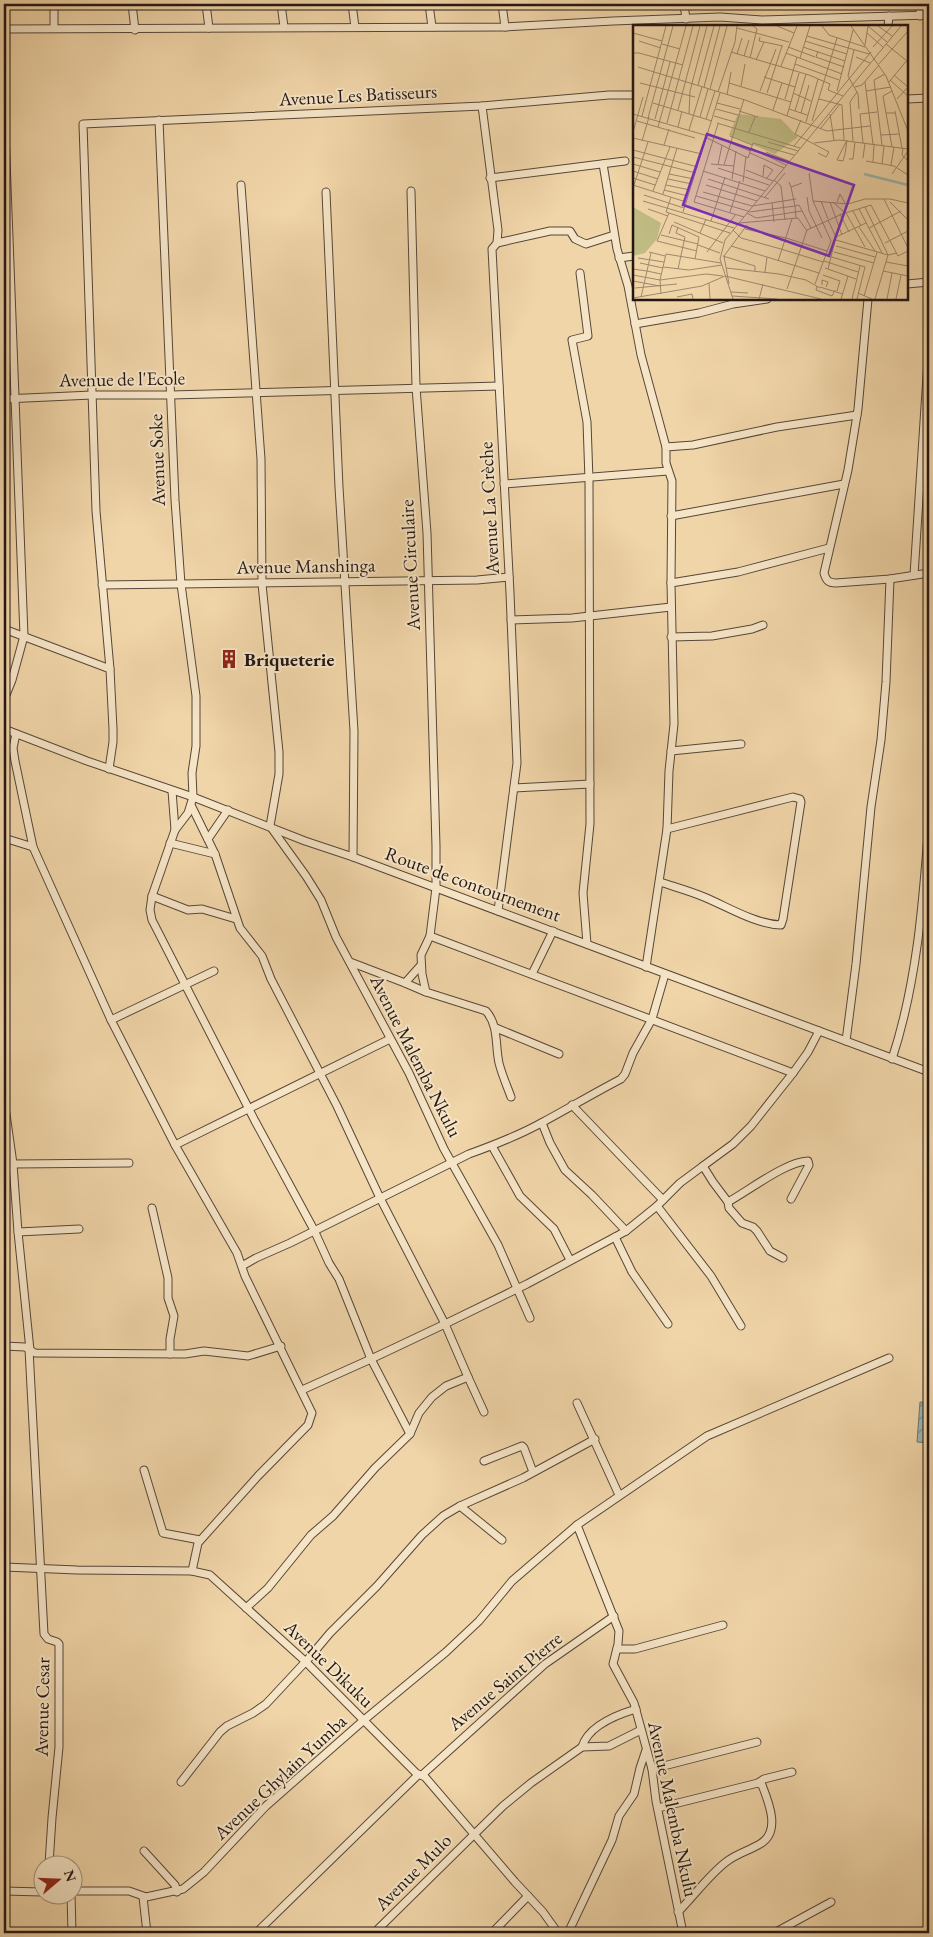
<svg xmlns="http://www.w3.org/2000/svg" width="933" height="1937" font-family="'EB Garamond',serif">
	<defs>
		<pattern id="water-waves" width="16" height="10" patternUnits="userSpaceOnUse" patternTransform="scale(1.25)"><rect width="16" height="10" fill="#9cb7b0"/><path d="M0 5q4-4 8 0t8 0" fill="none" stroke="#7f948e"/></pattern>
	</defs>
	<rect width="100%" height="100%" fill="#f0d5a8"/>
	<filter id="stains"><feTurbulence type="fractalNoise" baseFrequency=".004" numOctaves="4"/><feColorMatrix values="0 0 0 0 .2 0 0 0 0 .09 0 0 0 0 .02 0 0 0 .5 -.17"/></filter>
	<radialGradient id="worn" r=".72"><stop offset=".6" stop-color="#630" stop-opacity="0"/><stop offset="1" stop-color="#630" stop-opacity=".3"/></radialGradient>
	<!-- water -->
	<path fill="url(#water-waves)" stroke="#6c7771" d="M920,1402L929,1403V1443L917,1442Z"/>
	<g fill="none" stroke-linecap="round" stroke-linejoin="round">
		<!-- minor casing -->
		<g stroke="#574638" stroke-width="9">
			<g id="minor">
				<path d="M54,4V28"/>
				<path d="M132,4L135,30"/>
				<path d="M206,4L209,28"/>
				<path d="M281,4L284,27"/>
				<path d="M352,4L355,27"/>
				<path d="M429,4L432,27"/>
				<path d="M502,4L505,27"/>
				<path d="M684,4L686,19"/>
				<path d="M920,4V16"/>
				<path d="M888,26L889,16"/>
				<path d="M4,29L505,27L613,21L720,17L762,20L929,15"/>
				<path d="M907,99L929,98"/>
				<path d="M4,106L24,636L12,680L4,700"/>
				<path d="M482,106L498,230L497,243L492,249L510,593L517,763L498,911"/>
				<path d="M159,120L175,500L181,584L196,696V746L192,773L193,797L188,813L175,830"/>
				<path d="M603,164L617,249L628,286L641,355L666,447"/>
				<path d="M490,178L625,161"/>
				<path d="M241,185L261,459L262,584L279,752V774L270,826L306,876L321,900L336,937L409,1073L444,1149L498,1245L530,1318"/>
				<path d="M411,191L416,387L427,533L436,846V888L430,936L421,955L422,974L426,992"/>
				<path d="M326,192L339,487L354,731L353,857"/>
				<path d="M497,243L550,231H570L575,239L586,244L614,235"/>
				<path d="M619,258L634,256"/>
				<path d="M580,273L588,336L572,340L587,422L589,480L590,824L583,893L587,944"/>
				<path d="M907,284L929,282"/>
				<path d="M868,299L858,409L848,470L824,573C826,580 828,583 836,583L890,579L929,573"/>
				<path d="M635,324L699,313L733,304L767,299"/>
				<path d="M4,399L92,395H171L499,386"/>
				<path d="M504,484L668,471"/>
				<path d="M671,516L844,484"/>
				<path d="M914,575L929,345"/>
				<path d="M671,583L672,481L666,463V447L693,445L777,427L857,415"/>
				<path d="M102,585L477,580L509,577"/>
				<path d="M511,620L572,618L671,607"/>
				<path d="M4,629L110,669"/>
				<path d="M671,637L712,636L752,629L763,625"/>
				<path d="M4,729L87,761L193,797L305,841L353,857L929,1072"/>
				<path d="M16,734L13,748L15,761L33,847L111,1020L175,1145L237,1253L245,1276L312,1413L308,1425L258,1476L198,1543L192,1571"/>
				<path d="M671,751L741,744"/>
				<path d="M109,769L113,742V729L110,669L96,511L83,124L482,106L609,95H634"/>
				<path d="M514,788L590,784"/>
				<path d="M172,791L175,830L152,896L150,910L152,920L255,1121L314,1230L329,1263L339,1279L371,1359L410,1434"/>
				<path d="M191,805L215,854L240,928L262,956L271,979L337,1106L380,1198L445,1324L371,1359L302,1390"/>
				<path d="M4,838L33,847"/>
				<path d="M208,839L228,810"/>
				<path d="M170,843L215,854"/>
				<path d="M660,882C675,887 690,891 704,897C728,907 755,924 781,925L783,919L801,802L800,799L793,797L667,829"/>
				<path d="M152,896L188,910L202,909L236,919"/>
				<path d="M430,936L793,1073"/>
				<path d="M350,962L405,983L426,992L486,1011C499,1026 495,1045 499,1063C502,1075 507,1086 511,1097"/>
				<path d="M646,967L667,829L669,771L674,724L671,583L738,572L829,548"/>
				<path d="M532,974L553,931"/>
				<path d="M405,983L421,965"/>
				<path d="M111,1020L214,971"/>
				<path d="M496,1028L559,1054"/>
				<path d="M846,1041L856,964L871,807L881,740L886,682L890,579"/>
				<path d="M892,1059C917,983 923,902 929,822"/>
				<path d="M4,1100L13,1164L18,1232L30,1350"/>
				<path d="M572,1105L663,1200"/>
				<path d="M542,1123L550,1143L565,1170L592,1195L626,1231"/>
				<path d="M175,1145L390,1039"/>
				<path d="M492,1146L520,1196L554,1229L570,1260"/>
				<path d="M13,1164L129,1163"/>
				<path d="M703,1166L680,1183L657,1206L711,1276L741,1326"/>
				<path d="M728,1202C748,1191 787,1161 808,1161L809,1165L791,1199"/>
				<path d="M152,1208L168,1278V1298L174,1316L170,1339V1354"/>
				<path d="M18,1232L79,1229"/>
				<path d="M615,1237L632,1272L668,1324"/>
				<path d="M783,1258L770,1251L757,1231L753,1227L742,1223L729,1208L728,1202L713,1182L703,1166L733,1144L751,1126L793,1073L808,1052L819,1031"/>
				<path d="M242,1266L256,1258L290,1243L469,1154C494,1145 520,1135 543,1122C569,1108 594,1093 621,1079L625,1074L633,1053L652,1019L665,974"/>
				<path d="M4,1346L25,1347L35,1353L185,1354L204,1351L248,1356L281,1346"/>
				<path d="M29,1349L44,1634L48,1639L57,1642L59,1644V1747L52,1818L49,1864"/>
				<path d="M468,1377L484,1412"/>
				<path d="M577,1403L619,1495"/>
				<path d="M484,1461L522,1446L524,1448L533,1472"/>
				<path d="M144,1470L163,1533L200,1540"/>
				<path d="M460,1506L502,1540"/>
				<path d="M577,1525L619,1631L618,1644L613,1664L634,1703L652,1769L656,1801L683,1933"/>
				<path d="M4,1567L77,1570L192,1571L210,1575L306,1662L416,1773L425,1777L515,1882L543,1912L558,1933"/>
				<path d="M246,1608L268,1588L311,1535L333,1516L375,1468L410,1434L419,1413L432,1397L446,1386L468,1377L445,1324L527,1284L615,1237L626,1231L657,1206"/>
				<path d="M617,1649H635L723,1625"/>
				<path d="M582,1747C588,1726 616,1715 636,1709"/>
				<path d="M652,1769L757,1742"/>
				<path d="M422,1775L545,1664L614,1616"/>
				<path d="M181,1782L220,1732L227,1726L253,1713L266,1704L309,1658L330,1633L377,1586L422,1535L443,1516L460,1506L523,1478L595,1439"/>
				<path d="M758,1783L764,1779L792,1772"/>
				<path d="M658,1808L758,1783L762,1785C769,1803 781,1832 760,1844C748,1851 736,1854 726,1862C709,1875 693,1897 678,1912"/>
				<path d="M144,1851L175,1885L177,1892"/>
				<path d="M4,1891L42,1892"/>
				<path d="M72,1891H129L146,1897L183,1889L204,1872L266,1806L364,1720L446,1652L479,1621L512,1581L577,1525L707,1436L889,1358"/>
				<path d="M71,1894L72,1933"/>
				<path d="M143,1897L147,1933"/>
				<path d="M256,1933L418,1775"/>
				<path d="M374,1933L503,1806L531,1783L582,1747L609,1746L641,1730"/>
				<path d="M492,1933L528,1896"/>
				<path d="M568,1933L612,1840L619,1816L634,1794L640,1768L646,1750"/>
				<path d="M774,1933L831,1902"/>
			</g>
		</g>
		<!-- minor -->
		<use href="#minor" stroke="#f5e4c6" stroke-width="7"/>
	</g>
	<!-- icons -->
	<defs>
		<g id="building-bare" transform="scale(1.5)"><path d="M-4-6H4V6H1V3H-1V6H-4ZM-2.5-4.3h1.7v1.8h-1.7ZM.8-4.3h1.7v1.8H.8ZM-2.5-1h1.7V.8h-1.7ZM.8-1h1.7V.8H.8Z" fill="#8f2418" stroke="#f5e4c6" stroke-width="2.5" paint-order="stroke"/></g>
	</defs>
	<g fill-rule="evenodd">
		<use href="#building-bare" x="229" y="659"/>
	</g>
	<g text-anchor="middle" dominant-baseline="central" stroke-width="4" stroke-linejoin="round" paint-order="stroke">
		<!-- street labels -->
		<g font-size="19" fill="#241713" stroke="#f5e4c6">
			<text transform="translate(358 95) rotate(-3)">Avenue Les Batisseurs</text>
			<text transform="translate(122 379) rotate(-1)">Avenue de l'Ecole</text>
			<text transform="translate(157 460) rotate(-92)">Avenue Soke</text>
			<text transform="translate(489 508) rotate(-93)">Avenue La Crèche</text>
			<text transform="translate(410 565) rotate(-93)">Avenue Circulaire</text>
			<text transform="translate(306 566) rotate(-1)">Avenue Manshinga</text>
			<text transform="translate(473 884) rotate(20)">Route de contournement</text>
			<text transform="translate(416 1056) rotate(63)">Avenue Malemba Nkulu</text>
			<text transform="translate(329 1664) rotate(44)">Avenue Dikuku</text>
			<text transform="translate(505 1681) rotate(-40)">Avenue Saint Pierre</text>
			<text transform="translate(42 1707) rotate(-89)">Avenue Cesar</text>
			<text transform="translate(280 1777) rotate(-43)">Avenue Ghylain Yumba</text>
			<text transform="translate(673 1809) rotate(78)">Avenue Malemba Nkulu</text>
			<text transform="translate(413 1872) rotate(-45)">Avenue Mulo</text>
		</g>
		<!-- poi labels -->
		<g font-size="19" font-weight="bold" fill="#241713" stroke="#f5e4c6" text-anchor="start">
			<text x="244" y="659">Briqueterie</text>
		</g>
	</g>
	<!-- overview -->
	<g transform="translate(633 25)">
		<rect width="275" height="275" fill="#f0d5a8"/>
		<path d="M105,89L148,94L165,112L142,129L96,110ZM0,182L28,198L24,214L12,228L0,231Z" fill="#c0bb83"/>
		<path fill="none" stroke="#9cb7b0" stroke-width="2.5" d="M231,149L275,160"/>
		<path fill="none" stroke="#9e896c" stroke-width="1" d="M144,1L161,8M189,1L196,10L232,22M218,1L253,51L275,106M235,1L254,17M245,1L259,11M104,3L156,17M0,8L29,16M234,8L250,22M174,11L236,29M127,12L126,16L150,21M6,16L28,23M172,16L214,29M29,19L47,24M253,19L274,36M232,20L235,1M155,22L182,32M170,22L212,36M240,22L259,1M221,25L215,51L225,69L226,84M185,26L183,32L211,42M98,27L176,50L197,59L195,65L210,71M153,28L209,49M104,29L109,13M0,31L1,28H6L50,40M111,31L116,15M223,32L237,38M117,33L124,4L120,1M167,33L177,1M123,35L131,17M162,39L206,55M246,39L275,6M148,41L164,1M5,42L112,75L194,106L237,101M261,50L275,62M131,52L162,62M257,55L275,71M232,57L240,119M256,57L275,34M7,58L62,72M96,58L158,77M65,60L81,1M108,61L112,39M71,62L87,1M222,62L229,60L246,40M77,64L94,1M127,66L143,24M204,66L220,5M233,66L258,62M259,66L250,71L253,88H262M85,67L102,17L104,1M134,68L149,21M160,68L178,76M94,70L98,47M152,74L164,32M186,74L209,80L211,115M264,74L275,62M20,78L79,96M84,78L107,84M38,83L60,1M83,84L105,90M156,84L174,90M45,85L67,1M140,85L149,58M106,86L125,92M162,86L173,49M262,86L269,123M168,88L176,60M253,88L259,122M0,89L75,111M56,89L57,66L74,1M197,89L201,115M9,91L33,1M81,91L102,97M154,91L166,48M67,92L75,64M15,93L40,1M22,94L37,37M73,94L82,66M168,95L162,109L196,127L193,132L185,128M4,96L62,113M179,96L204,13M173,97L185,54M34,98L38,83M84,98L167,123M85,99L61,177L111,192M25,102L53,1M45,102L49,86M188,103L207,79M56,105L69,62M0,107L10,72M116,107L122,92M248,110L266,109M97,111L119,120M0,113L69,129M74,113L115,133L120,118L161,130M9,116L16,92M220,116L217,77L224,67M95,117L117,126M135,117L165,126M213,117L204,135L210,136L212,129L214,115M181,118L206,115L275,124M230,118L227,89L244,87M31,120L36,104M249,120L241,55L252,49M161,121L238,27M118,123L153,140M270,123L269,130L275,136M0,125L65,142M133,127L156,136M117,128L151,143M0,132L63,148M230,133L232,118M216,134H220L222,117M233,136L261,141L275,150M240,137L241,119M0,139L27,147M78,139L101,141M249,139L251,121M85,140L89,120M91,140L111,74M258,140L261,122M85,143L136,160M113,145L140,156M0,146L25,154M70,146L132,166M176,148L180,176L198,216M36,149L61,154M259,149L275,126M130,151L131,140L140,145L134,153M0,153L22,160M35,154L59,159M75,154L136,174M99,154L103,126M141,155L148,161L152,195M110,157L113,131M156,157L158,162L169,158M0,160L53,177M1,160L15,117M33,160L57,165M73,160L124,176M158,162L162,181L166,180L178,203M31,165L55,171M20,166L37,122M70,167L119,181L163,174M30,169L44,123M11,170L51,183M63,171L115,186M38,172L33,187L97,208M132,172L152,148M174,172L176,186L189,213M251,174L275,223M10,176L101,203M180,176L215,179L232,174H257L275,178M188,176L195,194M197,177L209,210M200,177L212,188M204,177L207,169L212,178M257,177L275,195M139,178L141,197M56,182L104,199M232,182L255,230L242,274M15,184L35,191M226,184L249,228M220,186L228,201M50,187L87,68M97,187L107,156M116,187L162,181L163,193M36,188L24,216L64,226M114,188L123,193L169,186M213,188L232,222M207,189L216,207M195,195L203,212M78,196L92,152M41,197L90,218M106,198L165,193L174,206M45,202L43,208L52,212L45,244M226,202L242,226M236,203L268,186M112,204L153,213M100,205L108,213L148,224M67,208L73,194M36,209L39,200L66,212M28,210L65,219M203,212L233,198M153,213L194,226M203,215L255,230L264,228M252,218L275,206M65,220L87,228M98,221L186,248M203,221L242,232M148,224L190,237M16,227L32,231M74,227L103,189M201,227L241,238M192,230L232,242L224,274M90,231L122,241V246M5,233L31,237M62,234L66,212M145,236L159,194M191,236L225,247M253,237L275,241M7,238L30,243M30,242L56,245L89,240M93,243L146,249L173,255L187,263M192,243L223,254M0,244L14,246L18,228M195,244L203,212M250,246L275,251M132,247L134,232M0,250L27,255L73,249L90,251M190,250L207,256L204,266M0,256L27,261M76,258L77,274M96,259L91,231L114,200M182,259L198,216M189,260V255L195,257L193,262M184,261L183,265L199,271L202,265M187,262L210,269M2,263L44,259M154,264L174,205L209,189L238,180L265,231L275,226M98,267L115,268M225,268L239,274M28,269L27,255L33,229L88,238M99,271L144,274M231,271L244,227M8,272L14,246L28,249M44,272L59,269L60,274M0,273L69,261L92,251L188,274M100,274L87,234L92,215L268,1M126,274L130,259M208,274L215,251M219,274L227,241M254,274L259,248M263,274L268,250"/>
		<path fill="#7b2cbf" fill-opacity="0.15" stroke="#7b2cbf" stroke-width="2.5" d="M74,109L221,160L196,231L50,180Z"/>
		<rect width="275" height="275" fill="none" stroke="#241713" stroke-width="2.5"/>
	</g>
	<!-- margin -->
	<rect width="933" height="1937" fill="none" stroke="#f0d5a8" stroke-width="20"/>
	<rect x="5" y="5" width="923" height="1927" fill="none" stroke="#241713" stroke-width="2.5"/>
	<rect x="10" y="10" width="913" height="1917" fill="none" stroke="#241713"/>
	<!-- north arrow -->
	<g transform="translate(58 1880) rotate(71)"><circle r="24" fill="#f5e4c6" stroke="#a1927e"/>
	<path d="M0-4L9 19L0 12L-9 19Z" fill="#8f2418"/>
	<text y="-8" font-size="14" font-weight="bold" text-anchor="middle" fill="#241713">N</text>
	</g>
	<rect width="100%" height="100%" filter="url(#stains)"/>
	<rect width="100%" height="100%" fill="url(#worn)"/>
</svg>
